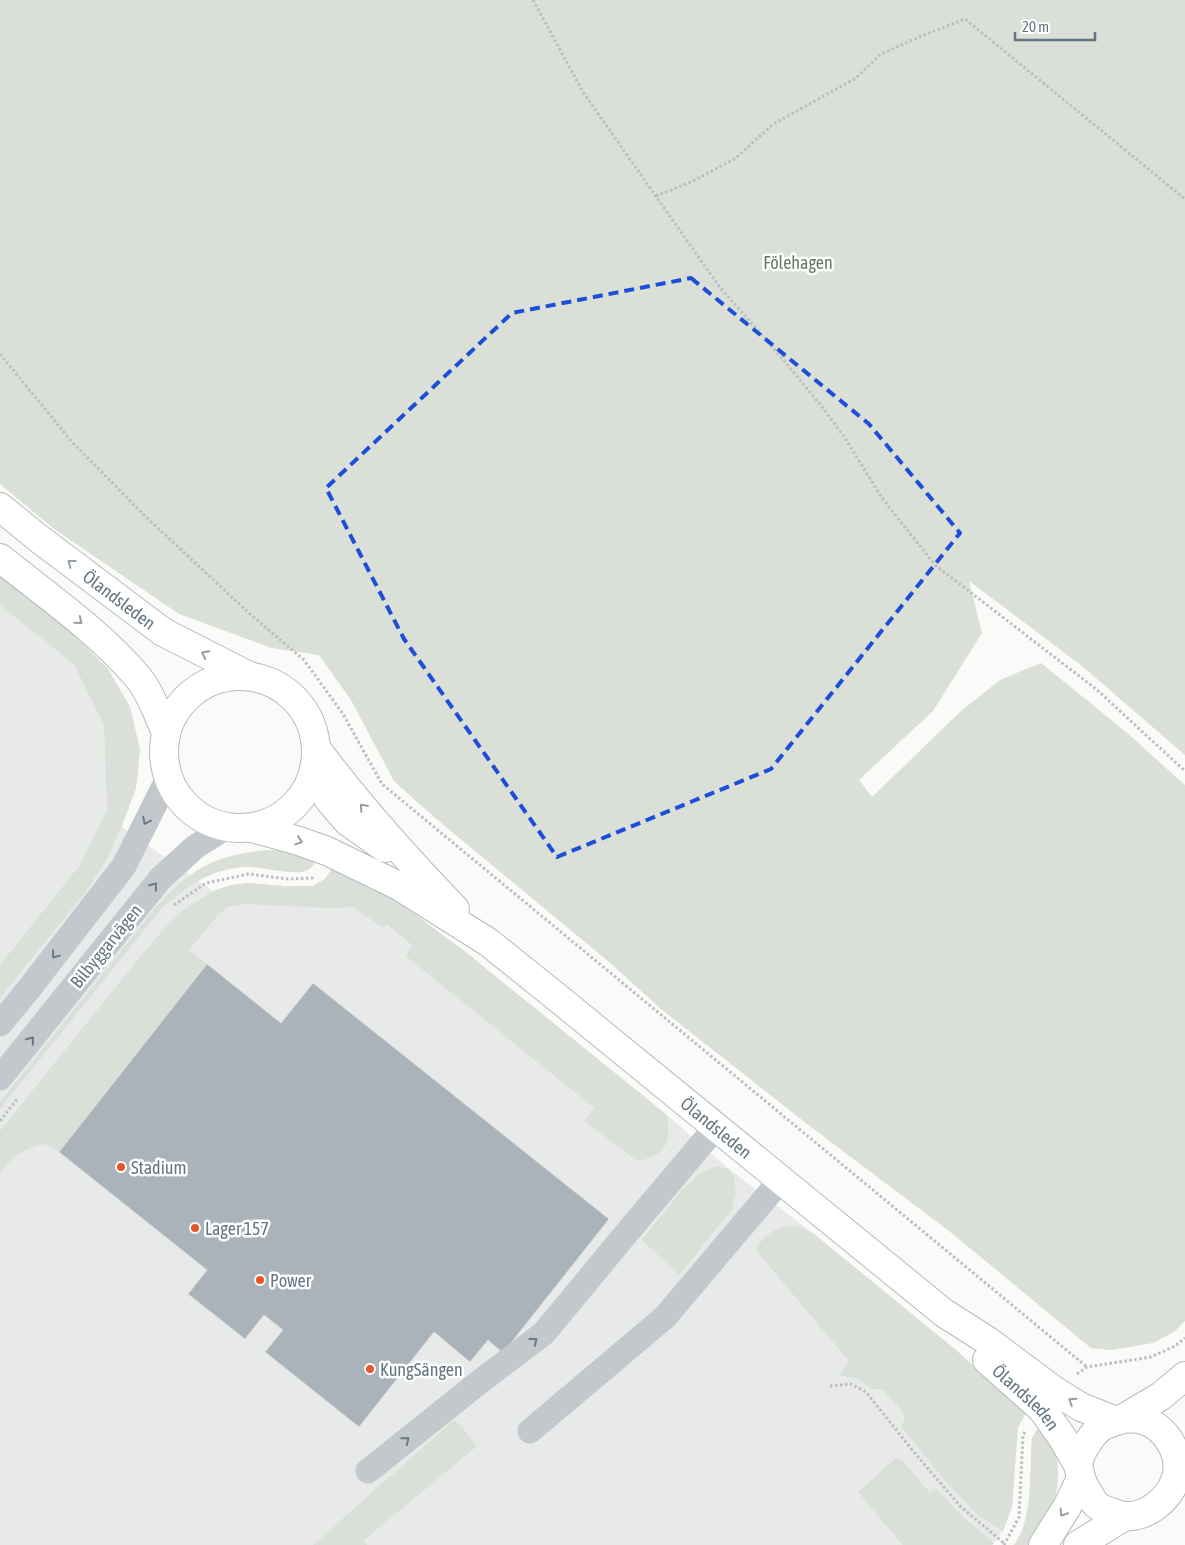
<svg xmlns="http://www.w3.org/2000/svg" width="1185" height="1545" font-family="'Asap Condensed',sans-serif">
	<rect width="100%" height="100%" fill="#fafaf8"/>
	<!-- built -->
	<path fill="#e8e9e9" d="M0,576L75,636L108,669L130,707L140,750L136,788L122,827L213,891L231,885L249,883L282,886H312L325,879L334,865L463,950L667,1115L729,1169L814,1234L956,1350L1026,1413L1018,1427L1012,1507L1003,1531L992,1545H0Z"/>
	<!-- green -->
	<g fill="#dadfd7">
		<path d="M0,0H1185V755L1082,666L969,581L982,633L933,711L859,780L872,797L961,711L1000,680L1041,663L1126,732L1185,785V1321L1174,1332L1153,1343L1111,1350L1091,1348L949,1231L811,1127L661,1009L609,962L434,817L394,781L351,700L319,655L272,648L179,614L54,529L0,484Z"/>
		<path d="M0,576L75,636L108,669L130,707L140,750L136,788L121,827L108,857L88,889L0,998V965L80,865L107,811L104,725L74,664L0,605Z"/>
		<path d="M267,850L289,851L318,858C315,863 312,869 306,871C294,875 265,868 252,867C243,866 231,869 222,871C198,877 179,894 161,909L0,1109V1102L157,906C191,868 216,855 267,850Z"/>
		<path d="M334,865L380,888L463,950L667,1115C672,1143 665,1156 637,1161L584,1121L594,1108L406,956L412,945L387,924L383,928L353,907L329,908L244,904L227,907L218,915L189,950L207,964L59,1152L45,1144C23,1148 15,1156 0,1172V1131L118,984L162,931L183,910L213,891L231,885L249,883L282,886H312L325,879Z"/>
		<path d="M717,1166L729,1169L734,1177L736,1194L732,1209L679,1275L642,1240L681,1191L699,1174Z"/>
		<path d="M786,1226L800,1227L814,1234L956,1350L1026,1413L1018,1427L1012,1507L1003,1531L978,1515L947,1483L901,1426L905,1419L902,1411L882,1389H872L856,1378L839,1375L849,1361L759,1254L757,1247C765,1235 773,1230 786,1226Z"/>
		<path d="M454,1420L462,1427L477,1446L364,1540L367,1545H313Z"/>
		<path d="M1038,1428C1045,1437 1053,1447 1057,1458C1058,1462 1057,1466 1058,1470C1060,1499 1045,1522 1029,1545H1014C1034,1517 1029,1472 1032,1438Z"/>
		<path d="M896,1458L903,1461L930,1493L936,1489L961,1515L994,1543L992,1545H903L858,1492Z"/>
	</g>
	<!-- building -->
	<path fill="#aab3b9" stroke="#dcdcda" d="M207,964L281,1023L313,983L609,1219L503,1353L488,1340L470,1362L434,1332L359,1427L265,1352L283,1330L264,1315L245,1339L188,1294L207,1270L59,1152Z"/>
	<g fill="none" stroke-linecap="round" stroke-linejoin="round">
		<!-- major casing -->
		<g stroke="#b5babe" stroke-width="30">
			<g id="major">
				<path id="s1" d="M0,507L38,538L163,632L249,676"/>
				<path d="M0,558C45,594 98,631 136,675C150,691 157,713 166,732"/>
				<circle cx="240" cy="752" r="76"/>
				<path d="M316,748C358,805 406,858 455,909"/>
				<path d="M313,775L329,800L347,821L385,848"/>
				<path id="s2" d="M252,828L299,841L327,851L399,886L488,942L559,999L944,1313L988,1341L1055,1391L1081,1407L1116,1421"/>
				<path id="s3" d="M987,1360L1042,1409L1062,1437L1078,1465"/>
				<path d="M1124,1418C1130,1419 1138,1418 1143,1420C1167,1427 1184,1457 1175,1481C1168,1500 1146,1518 1125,1516C1121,1516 1117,1514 1114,1513C1107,1511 1098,1508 1094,1502C1087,1491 1080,1481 1079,1468C1077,1455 1092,1433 1103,1426C1109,1423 1118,1421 1124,1418Z"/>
				<path d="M1124,1418L1161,1396L1185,1376"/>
				<path d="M1043,1545L1067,1507L1081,1478"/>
				<path d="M1078,1545L1125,1516"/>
			</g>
		</g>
		<!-- path -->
		<g stroke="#bbbfc2" stroke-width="3" stroke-dasharray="2.5 2.5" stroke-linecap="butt">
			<path d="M533,0L583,92L718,285L781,357L823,408L845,438L882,498L935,565L1096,689L1185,771"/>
			<path d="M656,196L691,182L736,158L772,125L856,78L881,54L919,37L965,19L1185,199"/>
			<path d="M0,354L72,442L146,517L251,615L304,660L343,714L382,784L1087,1367"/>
			<path d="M174,905L206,883L249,874L288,879L312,878L314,876"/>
			<path d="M0,1121L18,1098"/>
			<path d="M1077,1374L1087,1367L1151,1357L1175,1346L1185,1338"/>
			<path d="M830,1386L851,1384L866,1392L913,1451L960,1506L1005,1544"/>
			<path d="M1004,1545L1019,1517L1023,1435L1025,1432"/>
		</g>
		<!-- minor -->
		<g stroke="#c3c8cc" stroke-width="25">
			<path d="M0,1024L28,990L124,866L168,778"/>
			<path d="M0,1078L160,879L195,847L225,828"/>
			<path d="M530,1431L665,1317L780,1181"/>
			<path d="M368,1471L477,1384L544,1333L625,1235L716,1127"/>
		</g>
		<!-- major -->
		<use href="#major" stroke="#fff" stroke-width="28"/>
	</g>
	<!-- one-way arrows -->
	<defs><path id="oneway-chevron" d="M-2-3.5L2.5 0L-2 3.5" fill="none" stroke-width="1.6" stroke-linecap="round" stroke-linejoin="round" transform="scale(1.25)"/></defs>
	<g stroke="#939fa8">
		<use href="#oneway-chevron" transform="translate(71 563) rotate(-143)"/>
		<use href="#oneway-chevron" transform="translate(79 621) rotate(39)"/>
		<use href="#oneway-chevron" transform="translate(205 654) rotate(-153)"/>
		<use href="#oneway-chevron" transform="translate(363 807) rotate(-131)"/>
		<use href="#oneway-chevron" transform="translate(299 841) rotate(18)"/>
		<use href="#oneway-chevron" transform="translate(1072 1401) rotate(-147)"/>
		<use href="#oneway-chevron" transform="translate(1063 1513) rotate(122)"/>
	</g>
	<g stroke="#6a7a87">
		<use href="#oneway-chevron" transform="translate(146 821) rotate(116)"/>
		<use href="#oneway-chevron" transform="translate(154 886) rotate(-51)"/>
		<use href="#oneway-chevron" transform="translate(55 955) rotate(127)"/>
		<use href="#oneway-chevron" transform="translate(31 1040) rotate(-51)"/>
		<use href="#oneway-chevron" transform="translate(534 1341) rotate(-37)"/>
		<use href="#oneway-chevron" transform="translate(406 1440) rotate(-39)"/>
	</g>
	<!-- marked area -->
	<path fill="none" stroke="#1d4ed8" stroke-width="4" stroke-dasharray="10 6" stroke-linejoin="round" d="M691,278L869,424L960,533L771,769L557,857L404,639L326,488L512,313Z"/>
	<!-- markers -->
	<g fill="#e4572e" stroke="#fff" stroke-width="2">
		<circle cx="121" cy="1167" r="5"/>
		<circle cx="195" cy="1228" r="5"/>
		<circle cx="260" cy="1280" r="5"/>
		<circle cx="370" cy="1369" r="5"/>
	</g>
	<g text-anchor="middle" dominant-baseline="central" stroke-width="5" stroke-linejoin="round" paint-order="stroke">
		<!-- park labels -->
		<g font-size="18" fill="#687a64" stroke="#fff">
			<text x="798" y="262">Fölehagen</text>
		</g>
		<!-- street labels -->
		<g font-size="18" fill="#657683" stroke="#fff">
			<text stroke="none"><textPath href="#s1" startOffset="151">Ölandsleden</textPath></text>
			<text transform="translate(106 946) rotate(-51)">Bilbyggarvägen</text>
			<text stroke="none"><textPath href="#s2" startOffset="558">Ölandsleden</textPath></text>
			<text stroke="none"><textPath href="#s3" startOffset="54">Ölandsleden</textPath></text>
		</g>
		<!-- poi labels -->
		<g font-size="18" fill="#657683" stroke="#fff" text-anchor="start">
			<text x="131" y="1167">Stadium</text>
			<text x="205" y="1228">Lager 157</text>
			<text x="270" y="1280">Power</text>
			<text x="380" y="1369">KungSängen</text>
		</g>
	</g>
	<!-- scale -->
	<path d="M1015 32v8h80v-8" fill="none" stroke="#657683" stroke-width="2.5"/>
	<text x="1022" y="32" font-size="15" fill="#657683" stroke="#ffffff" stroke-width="4" paint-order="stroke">20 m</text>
</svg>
